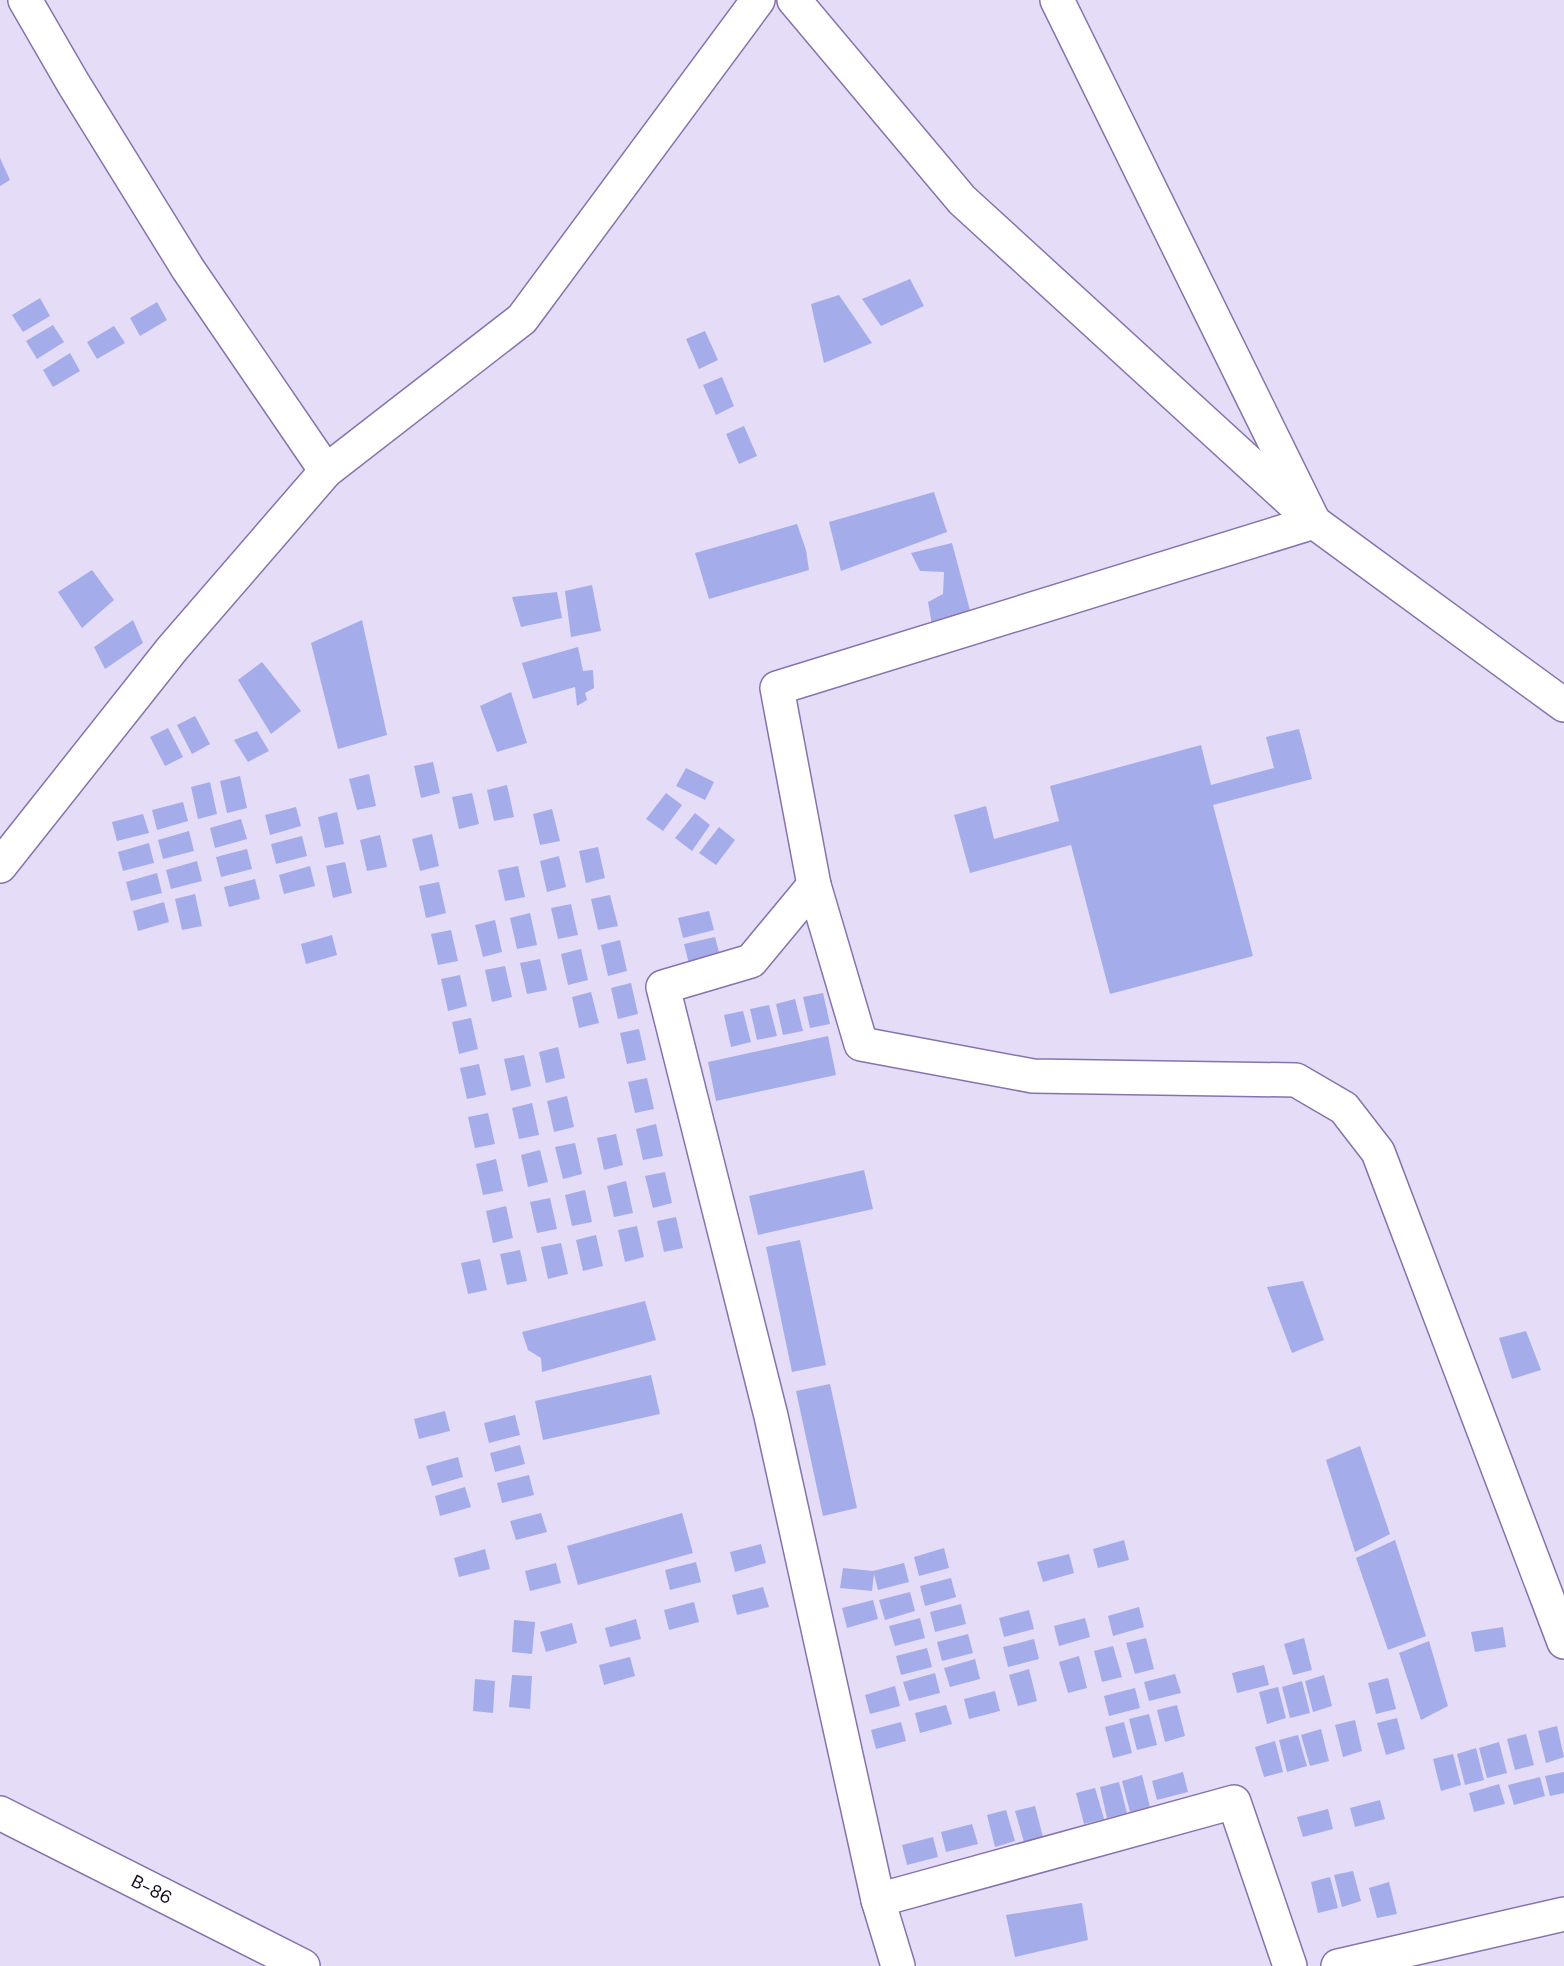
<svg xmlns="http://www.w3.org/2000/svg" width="1564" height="1966" font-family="'DM Sans',sans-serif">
	<rect width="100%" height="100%" fill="#e5ddf7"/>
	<!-- building -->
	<g fill="#a5acea">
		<path d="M0,158L10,180L0,186Z"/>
		<path d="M910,279L924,306L881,326L862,299Z"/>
		<path d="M839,295L872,343L824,363L811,304Z"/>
		<path d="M40,298L50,316L23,332L12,315Z"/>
		<path d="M157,302L167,320L140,336L130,318Z"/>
		<path d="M53,325L64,342L37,359L26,341Z"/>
		<path d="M114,326L125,343L97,359L87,342Z"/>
		<path d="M705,331L718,360L699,369L686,339Z"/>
		<path d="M70,353L80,371L53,387L43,370Z"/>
		<path d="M722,377L734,406L716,415L703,385Z"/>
		<path d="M744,426L757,456L739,464L726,434Z"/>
		<path d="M934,492L947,532L841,571L829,522Z"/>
		<path d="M797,524L806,550L809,570L709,599L695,553Z"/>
		<path d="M952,543L971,614L932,625L928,602L943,594L944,572L920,571L911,553Z"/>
		<path d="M92,570L114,600L82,628L58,592Z"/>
		<path d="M592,585L601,631L571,637L565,591Z"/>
		<path d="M557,592L562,618L521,627L512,597Z"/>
		<path d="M133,620L143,643L105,669L94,647Z"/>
		<path d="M362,620L387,735L338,749L311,643Z"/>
		<path d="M578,647L583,671L593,670L594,688L585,693L587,700L577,706L575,687L533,699L522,663Z"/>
		<path d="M262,662L301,711L271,734L238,680Z"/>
		<path d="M511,692L527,743L497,752L480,706Z"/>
		<path d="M195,716L210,744L192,754L177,725Z"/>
		<path d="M168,728L183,757L165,766L150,737Z"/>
		<path d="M1299,729L1312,779L1213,805L1253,956L1110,994L1071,845L970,873L954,815L986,806L994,839L1059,821L1050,786L1201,745L1211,785L1274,768L1266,737Z"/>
		<path d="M257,731L269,751L248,762L234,740Z"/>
		<path d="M433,762L440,793L421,798L414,766Z"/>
		<path d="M686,768L714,782L705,800L676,786Z"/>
		<path d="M369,774L376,806L357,810L349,779Z"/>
		<path d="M240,776L247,808L227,813L220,781Z"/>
		<path d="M210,782L217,814L198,819L191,787Z"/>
		<path d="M507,785L514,817L494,821L487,790Z"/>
		<path d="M472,793L479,824L459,829L452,797Z"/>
		<path d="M666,793L682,805L663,831L646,819Z"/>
		<path d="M183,802L188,821L157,830L152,810Z"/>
		<path d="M296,807L301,826L270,835L265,815Z"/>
		<path d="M552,809L560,841L540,845L533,814Z"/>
		<path d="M337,812L344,844L325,848L318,817Z"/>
		<path d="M695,813L710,825L692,851L675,838Z"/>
		<path d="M143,814L149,833L117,841L112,822Z"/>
		<path d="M241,819L247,839L215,848L210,828Z"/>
		<path d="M719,827L735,840L716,865L699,853Z"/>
		<path d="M189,831L194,851L163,859L158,840Z"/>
		<path d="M432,834L439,866L420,871L412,839Z"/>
		<path d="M380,835L387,867L367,871L360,840Z"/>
		<path d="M302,836L307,856L276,864L271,844Z"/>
		<path d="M149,843L154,863L123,871L118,852Z"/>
		<path d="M598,847L605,878L586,883L579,851Z"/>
		<path d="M247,849L252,869L221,877L216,857Z"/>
		<path d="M559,856L566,887L547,892L540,861Z"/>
		<path d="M197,861L202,881L171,889L166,870Z"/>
		<path d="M345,862L352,893L333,898L326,866Z"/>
		<path d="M310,866L315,886L284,894L279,875Z"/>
		<path d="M518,866L525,897L505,901L498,870Z"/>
		<path d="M157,873L162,893L131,901L126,882Z"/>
		<path d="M255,879L260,899L229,907L224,887Z"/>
		<path d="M439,882L446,913L426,918L419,886Z"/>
		<path d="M195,894L202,926L182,930L175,899Z"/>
		<path d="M610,895L618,926L598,930L591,899Z"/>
		<path d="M164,902L169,922L138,931L133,911Z"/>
		<path d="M571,904L578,935L558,939L551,908Z"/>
		<path d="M709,911L714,930L683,938L678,918Z"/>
		<path d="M530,913L537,945L517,949L510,918Z"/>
		<path d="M495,920L502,952L483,957L475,925Z"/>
		<path d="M451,930L458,961L438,965L431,934Z"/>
		<path d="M332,935L337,955L306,964L301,944Z"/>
		<path d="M715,937L720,956L689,964L684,944Z"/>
		<path d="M620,940L627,971L608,976L601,945Z"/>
		<path d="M581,949L588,980L568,985L561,954Z"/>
		<path d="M540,959L547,990L527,994L520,963Z"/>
		<path d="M505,966L512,997L492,1002L485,970Z"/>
		<path d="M460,975L467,1006L448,1011L441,979Z"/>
		<path d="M631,983L638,1014L618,1019L611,988Z"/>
		<path d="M591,992L599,1023L579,1028L572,997Z"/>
		<path d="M823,993L830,1024L810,1028L803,997Z"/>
		<path d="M795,999L803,1031L783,1035L776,1004Z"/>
		<path d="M769,1005L777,1036L757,1040L750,1009Z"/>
		<path d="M743,1011L751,1042L731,1047L724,1015Z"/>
		<path d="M471,1018L478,1049L459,1054L452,1022Z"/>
		<path d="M639,1029L646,1060L627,1064L620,1033Z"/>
		<path d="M828,1036L836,1075L716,1101L708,1062Z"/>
		<path d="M558,1047L565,1078L546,1083L539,1052Z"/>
		<path d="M524,1055L531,1086L511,1091L504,1059Z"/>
		<path d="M479,1064L486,1095L467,1099L460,1068Z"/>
		<path d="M647,1078L654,1109L635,1113L628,1082Z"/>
		<path d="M567,1096L574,1127L554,1132L547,1101Z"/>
		<path d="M532,1103L539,1135L519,1139L512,1108Z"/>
		<path d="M488,1113L495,1144L475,1148L468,1117Z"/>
		<path d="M656,1124L663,1156L643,1160L636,1129Z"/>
		<path d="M616,1134L623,1165L604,1170L597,1138Z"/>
		<path d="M575,1143L582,1174L563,1179L555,1147Z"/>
		<path d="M540,1150L548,1182L528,1187L521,1155Z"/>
		<path d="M496,1159L503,1191L483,1195L476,1164Z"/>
		<path d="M864,1170L873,1209L758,1235L749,1196Z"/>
		<path d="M665,1172L672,1203L653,1208L645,1176Z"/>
		<path d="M626,1181L633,1213L614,1217L607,1186Z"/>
		<path d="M585,1190L592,1222L572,1226L565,1195Z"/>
		<path d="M550,1198L557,1229L537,1233L530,1202Z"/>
		<path d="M506,1206L513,1238L493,1243L486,1211Z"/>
		<path d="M676,1217L683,1248L664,1252L657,1221Z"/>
		<path d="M637,1226L644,1257L625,1262L618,1230Z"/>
		<path d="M596,1235L603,1266L583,1271L576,1240Z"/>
		<path d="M800,1240L826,1365L792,1372L766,1247Z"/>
		<path d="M561,1243L568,1274L548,1279L541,1247Z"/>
		<path d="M520,1250L527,1281L507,1285L500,1254Z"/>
		<path d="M480,1259L487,1290L468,1294L461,1263Z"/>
		<path d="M1303,1281L1324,1340L1292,1353L1267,1287Z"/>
		<path d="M645,1301L656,1340L542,1372L541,1358L528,1350L522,1332Z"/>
		<path d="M1526,1331L1541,1370L1512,1379L1499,1338Z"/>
		<path d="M651,1375L660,1414L543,1440L535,1401Z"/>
		<path d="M830,1384L857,1508L823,1516L796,1391Z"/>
		<path d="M445,1411L450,1431L419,1439L414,1419Z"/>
		<path d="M515,1415L520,1435L489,1443L484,1423Z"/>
		<path d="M520,1445L525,1464L495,1472L490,1453Z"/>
		<path d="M1360,1446L1390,1534L1355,1552L1326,1460Z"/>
		<path d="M458,1457L463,1477L432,1486L426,1466Z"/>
		<path d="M529,1475L534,1495L502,1503L497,1483Z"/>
		<path d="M465,1487L471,1507L440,1516L435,1496Z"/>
		<path d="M541,1513L547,1532L516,1540L510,1521Z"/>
		<path d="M682,1513L693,1553L578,1585L567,1546Z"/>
		<path d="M1124,1540L1129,1560L1098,1568L1093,1549Z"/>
		<path d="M1395,1540L1426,1636L1388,1650L1356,1558Z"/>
		<path d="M761,1544L766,1563L735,1572L730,1552Z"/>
		<path d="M944,1548L949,1568L919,1576L914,1557Z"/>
		<path d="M485,1549L490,1569L459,1577L454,1558Z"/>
		<path d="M1069,1554L1074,1573L1043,1582L1037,1562Z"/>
		<path d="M696,1562L701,1582L670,1590L665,1570Z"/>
		<path d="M556,1563L561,1583L530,1591L525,1571Z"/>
		<path d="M904,1563L909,1582L878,1590L874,1574L872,1591L840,1588L843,1568L873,1571Z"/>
		<path d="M951,1578L956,1597L925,1606L920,1586Z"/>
		<path d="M763,1587L769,1607L737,1615L732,1595Z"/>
		<path d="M910,1592L915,1611L885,1620L879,1600Z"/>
		<path d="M873,1600L878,1619L847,1628L842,1608Z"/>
		<path d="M694,1602L699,1622L669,1630L664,1610Z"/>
		<path d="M961,1604L966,1624L935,1632L930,1612Z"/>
		<path d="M1139,1607L1144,1627L1113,1636L1108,1616Z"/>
		<path d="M1029,1610L1034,1629L1004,1637L999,1618Z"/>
		<path d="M920,1618L925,1638L895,1646L889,1626Z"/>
		<path d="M1085,1618L1090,1637L1059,1646L1054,1626Z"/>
		<path d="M636,1619L641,1639L610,1647L605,1628Z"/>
		<path d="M514,1620L535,1622L532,1654L512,1652Z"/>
		<path d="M572,1623L577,1643L546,1652L540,1632Z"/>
		<path d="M1503,1627L1506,1647L1475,1652L1471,1632Z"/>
		<path d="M968,1634L973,1653L942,1661L937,1642Z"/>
		<path d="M1146,1638L1154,1669L1135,1674L1126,1643Z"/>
		<path d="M1304,1638L1312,1670L1293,1675L1284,1644Z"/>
		<path d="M1034,1639L1039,1659L1008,1667L1003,1647Z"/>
		<path d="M1429,1641L1448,1706L1421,1720L1399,1653Z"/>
		<path d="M1113,1646L1122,1677L1102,1682L1094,1651Z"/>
		<path d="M927,1648L932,1667L901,1675L896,1656Z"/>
		<path d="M1079,1656L1087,1688L1068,1693L1059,1662Z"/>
		<path d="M630,1657L635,1676L604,1685L599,1665Z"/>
		<path d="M975,1659L980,1679L950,1687L944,1668Z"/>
		<path d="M1264,1665L1269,1685L1237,1693L1232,1673Z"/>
		<path d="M1029,1669L1037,1701L1018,1706L1009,1675Z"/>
		<path d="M935,1673L940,1693L909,1701L903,1682Z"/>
		<path d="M1175,1674L1181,1693L1149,1701L1144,1682Z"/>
		<path d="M512,1675L532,1676L530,1709L509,1707Z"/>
		<path d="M1324,1675L1332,1706L1313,1712L1305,1681Z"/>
		<path d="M1388,1678L1396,1709L1376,1714L1368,1683Z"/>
		<path d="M475,1679L495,1681L493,1713L473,1711Z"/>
		<path d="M1302,1681L1310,1713L1290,1718L1282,1687Z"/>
		<path d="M895,1686L900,1706L870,1714L865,1695Z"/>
		<path d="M1278,1687L1286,1718L1267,1724L1259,1692Z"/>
		<path d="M1135,1688L1140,1708L1109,1716L1104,1696Z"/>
		<path d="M995,1691L1000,1711L969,1719L964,1699Z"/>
		<path d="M946,1705L952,1724L920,1733L915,1713Z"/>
		<path d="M1177,1705L1185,1736L1165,1742L1157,1710Z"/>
		<path d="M1149,1714L1157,1745L1137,1750L1129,1719Z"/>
		<path d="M1397,1718L1405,1749L1386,1755L1377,1723Z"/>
		<path d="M1355,1720L1362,1751L1343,1757L1335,1725Z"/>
		<path d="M901,1722L906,1741L876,1749L871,1730Z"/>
		<path d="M1124,1722L1132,1753L1113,1758L1105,1727Z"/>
		<path d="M1557,1726L1564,1757L1546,1763L1538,1731Z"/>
		<path d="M1321,1729L1329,1761L1310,1766L1301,1735Z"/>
		<path d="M1526,1734L1534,1765L1515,1770L1507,1739Z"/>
		<path d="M1298,1735L1307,1766L1287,1772L1279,1740Z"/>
		<path d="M1275,1741L1283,1772L1264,1777L1255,1747Z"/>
		<path d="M1499,1742L1507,1773L1487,1778L1479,1748Z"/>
		<path d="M1476,1748L1484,1780L1465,1785L1457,1754Z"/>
		<path d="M1453,1754L1461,1785L1441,1791L1433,1759Z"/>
		<path d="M1183,1772L1188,1792L1157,1800L1152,1781Z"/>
		<path d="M1564,1772V1793L1550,1796L1545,1776Z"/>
		<path d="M1142,1775L1150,1807L1130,1812L1122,1781Z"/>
		<path d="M1540,1777L1545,1796L1514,1805L1508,1785Z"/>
		<path d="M1119,1782L1127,1813L1107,1818L1100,1787Z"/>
		<path d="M1499,1784L1505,1804L1474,1812L1469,1793Z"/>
		<path d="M1095,1788L1104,1819L1084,1824L1076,1793Z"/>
		<path d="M1380,1800L1385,1819L1355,1827L1350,1808Z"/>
		<path d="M1035,1806L1043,1837L1024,1842L1015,1811Z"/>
		<path d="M1328,1809L1333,1829L1303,1837L1297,1817Z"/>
		<path d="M1006,1810L1015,1841L995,1847L987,1815Z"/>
		<path d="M972,1824L978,1844L946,1852L941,1832Z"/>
		<path d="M933,1837L938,1857L907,1865L902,1845Z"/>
		<path d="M1353,1871L1361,1901L1342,1907L1334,1875Z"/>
		<path d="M1330,1877L1338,1908L1318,1913L1311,1882Z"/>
		<path d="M1389,1882L1397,1914L1377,1918L1369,1888Z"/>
		<path d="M1082,1903L1088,1940L1015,1957L1006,1915Z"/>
	</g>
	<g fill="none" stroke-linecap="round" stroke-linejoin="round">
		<!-- minor casing -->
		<g stroke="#8673ad" stroke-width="36">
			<g id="minor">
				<path d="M25,0L73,83L188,269L326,471"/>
				<path d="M794,0L962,200L1314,522L1564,705"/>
				<path d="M1057,0L1314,522L777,688L814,885L861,1044L1033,1076L1296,1080L1344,1108L1378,1152L1564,1642"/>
				<path d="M0,866L172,649L326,471L522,319L758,0"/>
				<path d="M814,885L751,961L663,987L771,1416L878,1900L898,1966"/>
				<path id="s1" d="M0,1813L303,1966"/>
				<path d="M878,1900L1234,1802L1290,1966"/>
				<path d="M1338,1966L1564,1914"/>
			</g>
		</g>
		<!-- minor -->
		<use href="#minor" stroke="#fff" stroke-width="33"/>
	</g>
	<g text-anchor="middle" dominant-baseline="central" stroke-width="5" stroke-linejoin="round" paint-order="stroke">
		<!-- street labels -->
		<g font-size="18" fill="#140b21" stroke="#f0edfa">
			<text stroke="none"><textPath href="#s1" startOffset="170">B-86</textPath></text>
		</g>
	</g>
</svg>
